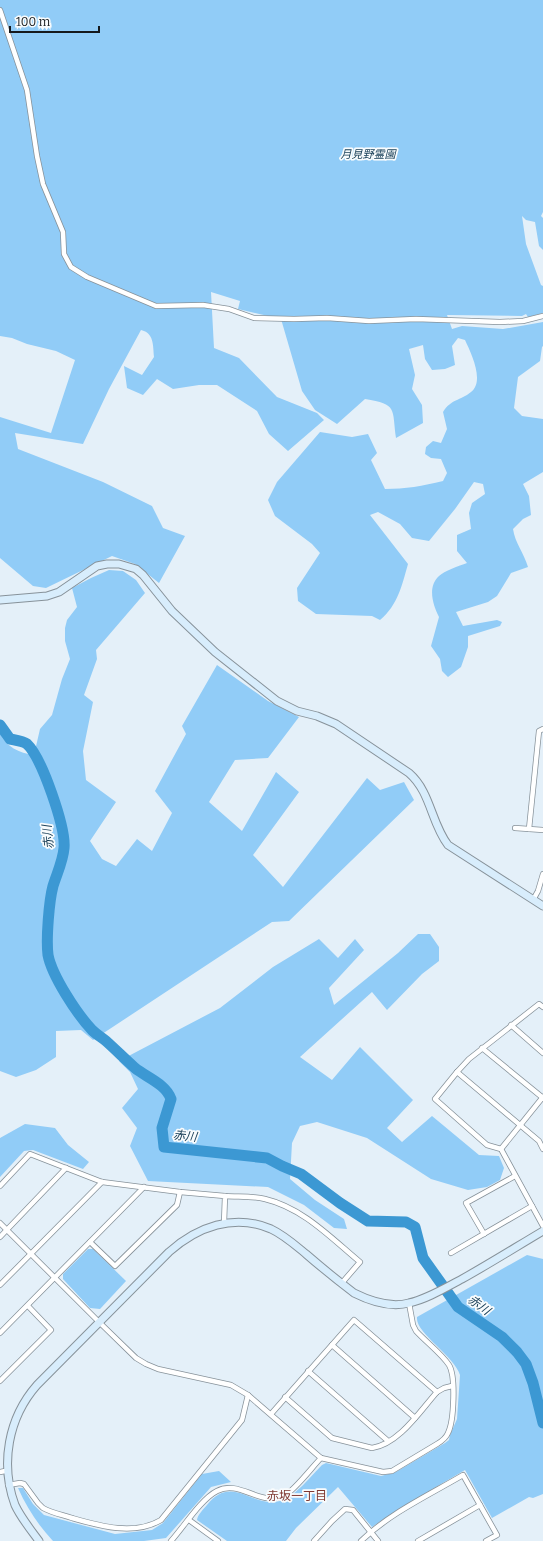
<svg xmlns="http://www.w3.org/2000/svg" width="543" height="1541" font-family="Bitter,'Noto Sans JP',serif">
	<rect width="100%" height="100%" fill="#e4f0f9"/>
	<!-- green -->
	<g fill="#91ccf7">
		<path d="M0,0H543V212L541,216L543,218V250L539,246L535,222L526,220L522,216L526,244L541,285L543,286V313L528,317L526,314L522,316L447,315L452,329L462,326L503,329L543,322V346L542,347L540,361L518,377L514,408L522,416L543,419V472L523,484L529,496L531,515L523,519L513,529C515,543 524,553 528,567L511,573L497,596L488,602L456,612L463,626L497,620L502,622L500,626L468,636V647L461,667L448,677L442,671L440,659L431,646L439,617C433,605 427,587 439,576C444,571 459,566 467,563L457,551V535L471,529L469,513L472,503L485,494L483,484L474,482L455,509L429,541L412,538L400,524L378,512L370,515L408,564C402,585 398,605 380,620L372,616L316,614L298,601L297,588L320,553L312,544L275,516L268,500L277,482L320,432L352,437L368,434L377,453L371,460L385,489C405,489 423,486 443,481L447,473L441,459L431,458L425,454L426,447L433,441L441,443L447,429L443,412C451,399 460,401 471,392C485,381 471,353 465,340L458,338L452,346L455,365L445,369L432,370L425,359L423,345L409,349L415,375L412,389L422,405L423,423L396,438C392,409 398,404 365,399L337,424L315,410L302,391L281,319L238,309L240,301L211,292L214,348L239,358L277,397L317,413L324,420L288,451L269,434L257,411L217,385H199L173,389L157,379L143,395L127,388L124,366L142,375L154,357C153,345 154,333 141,330L109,389L83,444L15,433L18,449L103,482L152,506L163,528L185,536L159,583L135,564L112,556L46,588L33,586L0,558V417L51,433L75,360L56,351L27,344L12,338L0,336Z"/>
		<path d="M109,570L123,571L136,580L145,593L96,650L97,659L84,695L93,702L83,751L86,780L116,802L90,841L102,859L116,866L137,839L152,851L172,813L155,791L186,734L182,726L217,665L268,701L299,717L268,758L235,760L209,802L242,831L276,772L299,792L253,855L283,887L367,778L380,790L404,782L414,800L289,921L272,922L93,1040L81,1030L56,1031V1057L36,1070L16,1077L0,1071V733C6,747 19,753 34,755L40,729L52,715L62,679L70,659L65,641V628L67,620L77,607L72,588L91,578Z"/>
		<path d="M418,934H430L439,947V961L422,974L387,1010L372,992L300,1057L332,1080L360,1047L413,1100L387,1128L402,1142L432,1116L479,1155L499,1156L504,1168L500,1180L487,1187L468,1190L431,1179L367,1138L317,1122L300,1126L292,1143L290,1179L315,1200L344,1219L347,1229L334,1228L304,1205L268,1187L148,1181L130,1146L137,1128L122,1108L138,1089L130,1072L119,1061L220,1008L273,967L319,939L338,958L355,939L364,950L329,988L334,1005L398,953Z"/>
		<path d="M25,1124L55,1128L68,1145L89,1162L83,1169L33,1150L24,1151L0,1177V1138Z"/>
		<path d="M88,1249H93L126,1281L100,1309L90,1308L63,1279V1274Z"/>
		<path d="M527,1255L543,1259V1494L533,1498L529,1497L492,1518L465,1470L400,1508L372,1527L338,1487L296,1528L286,1541H227L197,1520C198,1514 203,1510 207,1505C233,1472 253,1511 283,1500C296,1495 312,1475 322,1465L326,1463L381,1476L396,1472L445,1443L449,1440L450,1435L457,1419L460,1375C454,1355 415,1333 417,1317Z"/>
		<path d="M219,1471L231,1482L211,1487L166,1538L144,1541H53C38,1525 27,1508 18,1488H23L33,1504L44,1515L115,1534L152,1530L163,1523L202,1474Z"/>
	</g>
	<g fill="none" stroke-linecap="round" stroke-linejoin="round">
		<!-- river -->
		<path stroke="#3c98d3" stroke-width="11" d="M0,725L10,739C15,740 23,741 27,744C42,758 66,828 64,848C63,861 57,873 53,886C49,901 46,939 48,955C52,976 77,1014 92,1030C96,1034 101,1037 106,1041C116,1050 125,1059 135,1068C146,1077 166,1084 171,1099L162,1128L164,1147L267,1158L282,1166L301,1174L340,1203L368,1221L406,1222L415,1227L423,1258L458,1307L502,1337L517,1352L526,1364L533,1383L543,1423"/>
		<!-- street casing -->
		<g stroke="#87929a" stroke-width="6">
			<g id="street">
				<path d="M0,10L27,90L37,156L43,184L63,232L64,254L71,267L87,277L156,306L203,305L229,309L254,318L294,319L327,318L369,321L416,319L500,322L523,321L543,316"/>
				<path d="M515,828L543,830"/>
				<path d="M529,829L539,731L543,729"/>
				<path d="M533,900L538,891L543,874"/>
				<path d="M543,1007L539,1004L469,1059L457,1072L435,1099L487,1145L501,1149L543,1226"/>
				<path d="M511,1025L543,1053"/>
				<path d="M482,1048L543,1098"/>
				<path d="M457,1072L539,1141L543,1149"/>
				<path d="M501,1149L543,1097"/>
				<path d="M0,1186L30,1154L102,1182L180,1192L225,1196L224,1223"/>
				<path d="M225,1196C238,1197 253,1196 265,1199C303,1208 331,1238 360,1262L341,1284"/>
				<path d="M0,1223L99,1322L136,1358L146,1364L158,1369L231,1385L248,1395L321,1458L383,1472L392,1471L437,1444C442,1441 446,1438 448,1433C454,1421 456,1376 449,1365C442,1354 425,1341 416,1331L413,1325L409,1303"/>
				<path d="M484,1234L466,1203L515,1176"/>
				<path d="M0,1237L66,1168"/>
				<path d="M90,1242L115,1266L177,1205L180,1192"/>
				<path d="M451,1253L532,1206"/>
				<path d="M0,1285L102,1182"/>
				<path d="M0,1333L144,1187"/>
				<path d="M332,1345L415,1418"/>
				<path d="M308,1371L388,1441"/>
				<path d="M0,1381L51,1330L28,1306"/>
				<path d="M285,1397L332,1438L372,1448C399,1444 420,1411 437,1392L444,1388L452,1386"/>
				<path d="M271,1414L354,1320L437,1392"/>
				<path d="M0,1472L5,1471"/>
				<path d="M8,1485L20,1483L24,1484L38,1503L43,1508C52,1513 63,1515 72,1518C100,1526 134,1536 161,1520L242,1420L248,1395"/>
				<path d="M189,1520L218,1541"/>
				<path d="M171,1541C183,1528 201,1499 217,1491C240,1479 261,1508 285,1495C294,1491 313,1466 321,1458"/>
				<path d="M314,1541L332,1521L345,1509L353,1510L378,1541"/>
				<path d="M361,1541C390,1513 429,1495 463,1475L497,1535L486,1541"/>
				<path d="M418,1541L480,1505"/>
			</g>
		</g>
		<!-- secondary casing -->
		<g stroke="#87929a" stroke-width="9">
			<g id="secondary">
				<path d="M0,600L47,596L59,592L97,566L107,564H119L136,569L143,575L172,611L215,652L277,701L297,711L317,716L336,724L409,773C431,792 431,823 448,845L543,906"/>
				<path d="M39,1541C31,1530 21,1518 15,1505C0,1464 8,1418 37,1385L169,1252C197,1227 234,1213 271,1229C284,1235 295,1245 306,1254C321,1267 337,1280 354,1293C370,1301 390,1308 409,1303C427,1299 445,1288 462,1279C489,1264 516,1247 543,1231"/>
			</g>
		</g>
		<!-- street -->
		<use href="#street" stroke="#fff" stroke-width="4.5"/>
		<!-- secondary -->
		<use href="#secondary" stroke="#d8edfc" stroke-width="7"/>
	</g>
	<g text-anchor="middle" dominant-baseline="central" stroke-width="3.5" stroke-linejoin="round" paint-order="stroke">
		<!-- park labels -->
		<g font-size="11" font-style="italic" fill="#1a4059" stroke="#f9fcfd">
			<text x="368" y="154">月見野霊園</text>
		</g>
		<!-- water labels -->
		<g font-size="12" font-style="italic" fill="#153b54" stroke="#f9fcfd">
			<text transform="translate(48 837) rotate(-96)">赤川</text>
			<text transform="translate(185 1136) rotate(6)">赤川</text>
			<text transform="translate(479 1305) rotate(36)">赤川</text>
		</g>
		<!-- neighbourhood labels -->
		<g font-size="12" fill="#7f3832" stroke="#f9fcfd">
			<text x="297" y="1496">赤坂一丁目</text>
		</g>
	</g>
	<!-- scale -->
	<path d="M10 26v6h89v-6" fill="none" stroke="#15191c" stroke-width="2"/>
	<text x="16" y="26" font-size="12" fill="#15191c" stroke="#f9fcfd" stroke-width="3" paint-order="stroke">100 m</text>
</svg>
